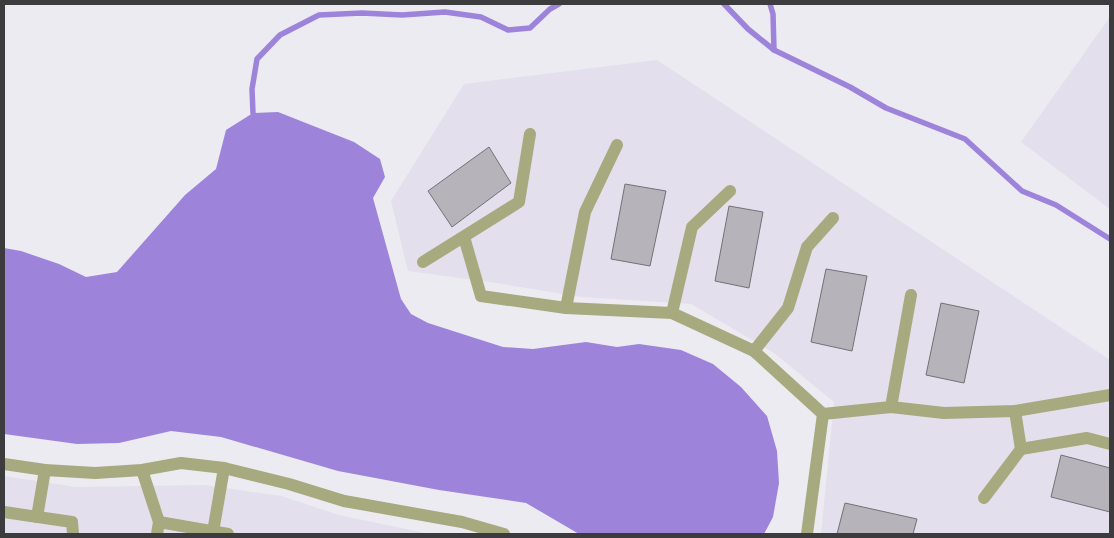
<svg xmlns="http://www.w3.org/2000/svg" width="1114" height="538" font-family="'Sofia Sans Condensed',sans-serif">
	<rect width="100%" height="100%" fill="#ecebf1"/>
	<!-- built -->
	<g fill="#e3dfed">
		<path d="M1110,17V209L1021,142Z"/>
		<path d="M657,60L1110,360V534H821L834,402L774,353L691,304L581,297L490,282L408,271L391,201L464,84Z"/>
		<path d="M4,476L76,487L205,485L281,496L339,515L430,534H4Z"/>
	</g>
	<!-- water -->
	<path fill="#9e83db" d="M278,112L354,142L380,159L385,177L373,198L401,299L411,314L428,323L503,347L533,349L586,342L617,347L639,344L681,350L713,364L741,387L767,416L777,451L779,483L773,517L764,534H579L526,503L439,490L338,471L221,437L171,431L119,443L77,444L4,434V248L21,251L59,264L86,277L117,272L185,195L216,169L226,130L253,113Z"/>
	<g fill="none" stroke-linecap="round" stroke-linejoin="round">
		<!-- stream -->
		<g stroke="#9e83db" stroke-width="5.5">
			<path d="M724,4L748,29L774,50L850,87L886,108L965,139L1022,191L1056,205L1110,239"/>
			<path d="M770,4L773,14L774,50"/>
			<path d="M253,113L252,89L257,59L280,35L319,15L362,13L402,15L445,12L481,17L508,30L530,28L550,9L559,4"/>
		</g>
	</g>
	<!-- building -->
	<g fill="#b6b4ba" stroke="#727176">
		<path d="M489,147L511,183L452,227L428,191Z"/>
		<path d="M625,184L666,191L650,266L611,259Z"/>
		<path d="M729,206L763,212L749,288L715,281Z"/>
		<path d="M826,269L867,276L852,351L811,342Z"/>
		<path d="M941,303L979,311L964,383L926,375Z"/>
		<path d="M1061,455L1110,468V512L1051,497Z"/>
		<path d="M845,503L917,519L913,534H837Z"/>
	</g>
	<g fill="none" stroke-linecap="round" stroke-linejoin="round">
		<!-- minor -->
		<g stroke="#a7a97e" stroke-width="12">
			<path d="M464,237L481,296L566,308L672,313L754,351L823,414L891,407L944,413L1015,411L1110,395"/>
			<path d="M423,262L519,202L530,134"/>
			<path d="M566,308L585,212L617,145"/>
			<path d="M672,313L692,227L730,191"/>
			<path d="M754,351L788,308L807,247L833,218"/>
			<path d="M891,407L911,295"/>
			<path d="M1015,411L1021,449L1087,438L1110,444"/>
			<path d="M4,464L45,470L95,473L142,470L181,463L224,468L289,484L344,501L462,522L504,534"/>
			<path d="M142,470L159,522"/>
			<path d="M984,498L1021,449"/>
			<path d="M4,512L72,522L73,534"/>
			<path d="M37,517L45,470"/>
			<path d="M213,532L224,468"/>
			<path d="M157,534L159,522L228,534"/>
			<path d="M807,534L823,414"/>
		</g>
	</g>
	<!-- border -->
	<rect width="1114" height="538" fill="none" stroke="#3c3c3e" stroke-width="10"/>
</svg>
